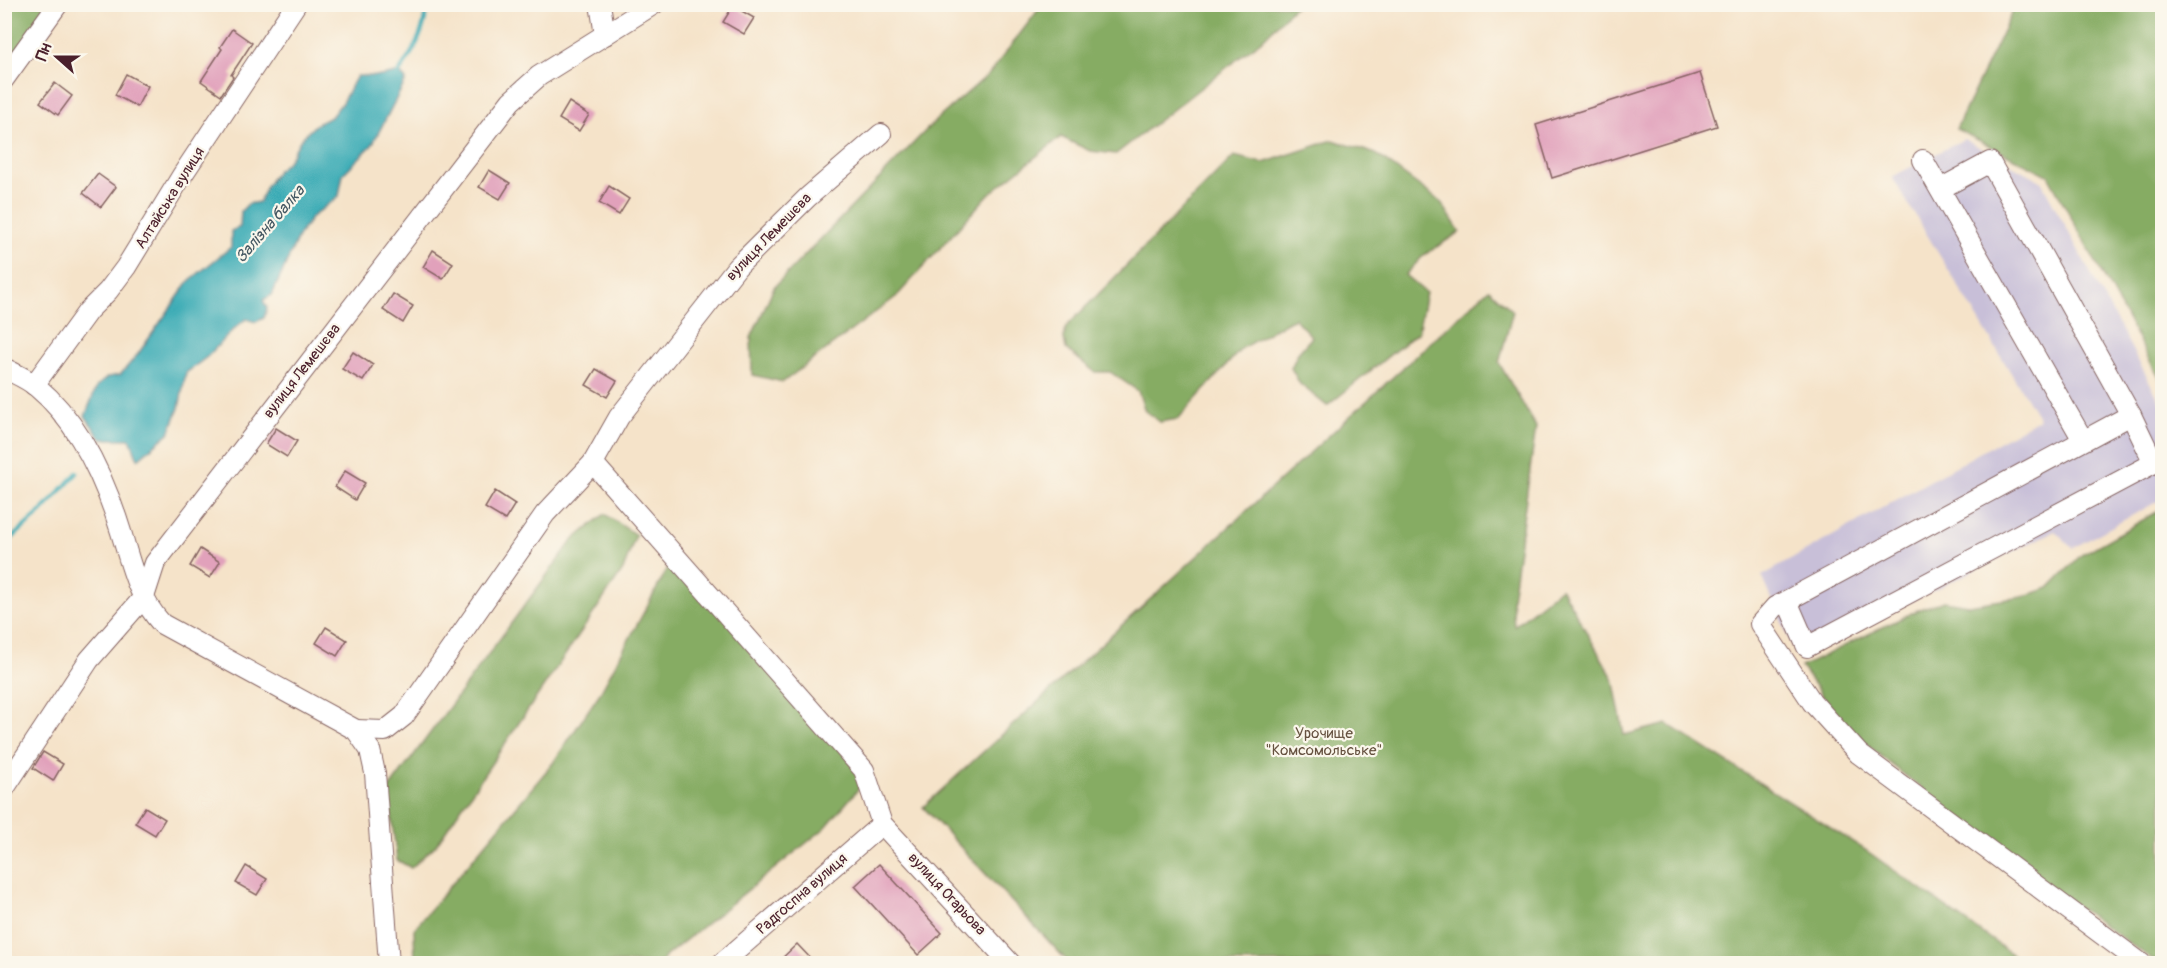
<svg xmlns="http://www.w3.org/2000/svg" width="2167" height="968" font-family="Pangolin,sans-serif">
	<rect width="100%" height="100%" fill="#fbf7ec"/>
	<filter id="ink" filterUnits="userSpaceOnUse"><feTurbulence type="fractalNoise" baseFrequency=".0167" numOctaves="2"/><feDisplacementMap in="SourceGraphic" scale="12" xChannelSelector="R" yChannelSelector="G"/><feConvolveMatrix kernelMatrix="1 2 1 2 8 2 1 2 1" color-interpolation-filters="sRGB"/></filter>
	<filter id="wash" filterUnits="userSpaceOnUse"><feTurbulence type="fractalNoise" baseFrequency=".008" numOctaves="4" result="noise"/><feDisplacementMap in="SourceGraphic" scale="24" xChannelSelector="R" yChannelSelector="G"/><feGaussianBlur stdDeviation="1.35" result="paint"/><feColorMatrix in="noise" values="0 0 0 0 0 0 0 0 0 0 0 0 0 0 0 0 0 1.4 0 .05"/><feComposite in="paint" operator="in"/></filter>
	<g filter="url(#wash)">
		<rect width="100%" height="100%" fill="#f5e3c9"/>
		<!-- industrial -->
		<path fill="#c8bfd8" d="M1964,139L2041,181L2162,405V499L2073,548L2055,531L1797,657L1762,576L2039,419L1892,177Z"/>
		<!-- forest -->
		<g fill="#86ac63" stroke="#686647" stroke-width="1.5">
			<path d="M2016,4L2162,5V383L2048,175L1956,129Z"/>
			<path d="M5,5H58L5,74Z"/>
			<path d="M1042,5H1296L1262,40L1116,154L1090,151L1061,137L989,194L897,296L783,382L752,375L751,338L774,287L934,122L990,73Z"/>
			<path d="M1333,140L1376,154L1441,202L1460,232L1424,255L1405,275L1426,293L1418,332L1327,406L1300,384L1291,368L1298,353L1312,337L1294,318L1242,348L1178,419L1160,422L1145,411L1138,391L1110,372H1095L1066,349L1064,338L1066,327L1234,156L1263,163Z"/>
			<path d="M1489,289L1513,311L1499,363L1536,427L1512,599L1514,626L1561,588L1613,678L1624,735L1667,724L1867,851L2024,963H1069L923,807Z"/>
			<path d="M2162,509V963L2152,959L2035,877L1888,762L1842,723L1801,667L1920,609L1944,601L1968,605L2022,597L2049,588L2081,555Z"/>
			<path d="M605,514L636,535L623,570L436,845L411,868L397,860L388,790L572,541Z"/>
			<path d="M678,557L866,780L825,828L666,956L661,963H415L414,929L553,763L598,696L668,568Z"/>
		</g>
		<!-- water -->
		<path fill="#3aabb5" stroke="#426570" stroke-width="1.5" d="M399,72L406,80L372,145L343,174L339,196L312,217L299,235L272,295L263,300L267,308L264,318L256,322L246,319L235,328L207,357L186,373L179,408L169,433L138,459L130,439H101L85,416L97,386L108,377L120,375L138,354L189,281L231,247V231L240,227L241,211L248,204L259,202L267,185L277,171L289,160L301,139L316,124L331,117L341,104L357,76H382Z"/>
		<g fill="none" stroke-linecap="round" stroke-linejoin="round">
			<!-- stream -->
			<g stroke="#3aabb5" stroke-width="4.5">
				<path d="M397,75C413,53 425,32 427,4"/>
				<path d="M4,545L42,511L77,473"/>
			</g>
		</g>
		<g id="blocks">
			<!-- building -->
			<g fill="#e1a1bb">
				<path d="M733,6L754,18L744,34L723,22Z"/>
				<path d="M232,29L252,43L231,75L233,77L221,95L201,81L222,49L220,47Z"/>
				<path d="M1700,73L1717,126L1552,178L1536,125Z"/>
				<path d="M126,74L148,86L137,107L115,95Z"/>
				<path d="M55,83L72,96L58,115L40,102Z"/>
				<path d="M569,102L589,115L579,131L559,119Z"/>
				<path d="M489,170L510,183L500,199L479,187Z"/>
				<path d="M98,174L116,187L101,207L83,193Z"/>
				<path d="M609,186L629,199L619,215L599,203Z"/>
				<path d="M433,250L453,263L443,279L423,267Z"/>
				<path d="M393,294L413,306L403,323L383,310Z"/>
				<path d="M353,352L373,365L363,381L342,369Z"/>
				<path d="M596,369L617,381L607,397L586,385Z"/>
				<path d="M276,428L297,441L287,457L266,444Z"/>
				<path d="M345,471L365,483L355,500L335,487Z"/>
				<path d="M495,491L515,504L505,520L485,508Z"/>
				<path d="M200,549L220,562L210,578L190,566Z"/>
				<path d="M326,627L347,640L337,656L316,643Z"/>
				<path d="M43,752L63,764L53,781L33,768Z"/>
				<path d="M145,807L165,819L155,835L135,823Z"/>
				<path d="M879,864L942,933L918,955L855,886Z"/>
				<path d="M246,866L267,879L257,895L236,883Z"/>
				<path d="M797,944L815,963H777Z"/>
			</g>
		</g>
	</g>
	<g filter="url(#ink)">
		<use href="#blocks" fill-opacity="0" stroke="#866462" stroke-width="1.5"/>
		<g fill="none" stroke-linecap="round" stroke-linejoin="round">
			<!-- minor casing -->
			<g stroke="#866462" stroke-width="22">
				<g id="minor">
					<path d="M600,4L605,35"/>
					<path d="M4,79L58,4"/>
					<path d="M1923,160L2083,440"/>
					<path d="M4,368C15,374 28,379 37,387C79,422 105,480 121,532C131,565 138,598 162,624L356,730L370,750L375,773L389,964"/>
					<path d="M34,385L88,311L108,291L126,267L183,174L296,4"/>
					<path d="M2131,415L1775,607L1760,624L1812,702L1859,754L2142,964"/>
					<path d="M593,463L864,770L882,824L1011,964"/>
					<path d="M1787,601L1807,647L2154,463L2131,415L1990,162L1940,189"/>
					<path d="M356,730L385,731L404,716L545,514L593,463L619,417L737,267L808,197L881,134"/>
					<path d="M4,789L89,660L144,597L155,563L511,101L539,76L654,4"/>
					<path d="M721,964L882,824"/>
				</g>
			</g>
			<!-- minor -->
			<use href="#minor" stroke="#fff" stroke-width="20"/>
		</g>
	</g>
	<g text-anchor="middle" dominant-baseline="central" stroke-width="4.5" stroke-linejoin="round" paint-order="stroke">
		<!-- street labels -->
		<g font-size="15" fill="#4a1f2b" stroke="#fbf7ec">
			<text transform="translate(170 198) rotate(-58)">Алтайська вулиця</text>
			<text transform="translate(769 237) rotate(-46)">вулиця Лемешєва</text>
			<text transform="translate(302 371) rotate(-52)">вулиця Лемешєва</text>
			<text transform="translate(802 894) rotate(-41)">Радгоспна вулиця</text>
			<text transform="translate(947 894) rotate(47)">вулиця Огарьова</text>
		</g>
		<!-- park labels -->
		<g font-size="15" fill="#665240" stroke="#fbf7ec">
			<text x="1324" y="733">Урочище<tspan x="1324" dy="17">"Комсомольське"</tspan></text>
		</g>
		<!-- water labels -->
		<g font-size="16" font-style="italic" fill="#445762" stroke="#fbf7ec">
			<text transform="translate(270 224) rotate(-49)">Залізна балка</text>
		</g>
	</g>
	<!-- margin -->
	<rect width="2167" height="968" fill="none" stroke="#fbf7ec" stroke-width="24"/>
	<!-- north arrow -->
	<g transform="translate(57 57) rotate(291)" stroke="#fbf7ec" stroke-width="4.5" paint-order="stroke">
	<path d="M0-4.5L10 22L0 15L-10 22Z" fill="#4a1f2b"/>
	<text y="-9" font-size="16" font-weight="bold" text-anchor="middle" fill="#4a1f2b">Пн</text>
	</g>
</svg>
